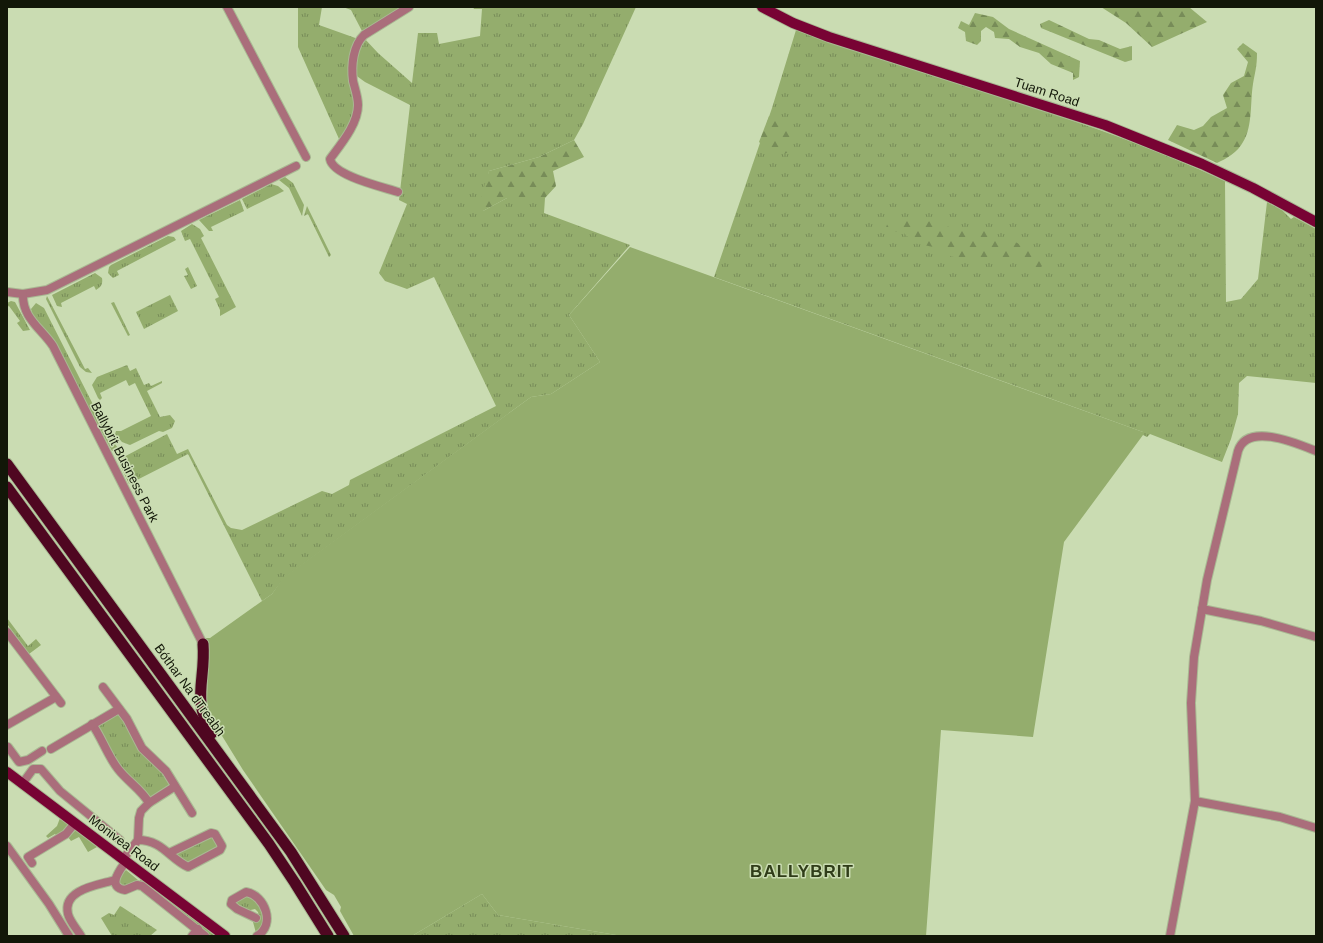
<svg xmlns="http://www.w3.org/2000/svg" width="1323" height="943" font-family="Helvetica,sans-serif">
	<defs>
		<pattern id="grass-tufts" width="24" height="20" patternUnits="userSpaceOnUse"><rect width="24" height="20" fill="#94ad6d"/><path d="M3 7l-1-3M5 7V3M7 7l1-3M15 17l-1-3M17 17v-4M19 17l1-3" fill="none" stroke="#778c58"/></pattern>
		<pattern id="forest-firs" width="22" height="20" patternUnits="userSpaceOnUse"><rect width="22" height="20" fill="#94ad6d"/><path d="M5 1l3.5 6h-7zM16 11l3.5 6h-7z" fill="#778c58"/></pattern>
	</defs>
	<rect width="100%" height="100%" fill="#cadcb2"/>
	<!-- grass -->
	<g fill="url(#grass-tufts)">
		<path d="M298,7H322L319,25L361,40L364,38L378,53L412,83L418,33H437L439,44L480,36L482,9H474L473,7H636L583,124L574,140L539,157L489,171L483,211L507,198H545L544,213L630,245L569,315L600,362L551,394L531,397L284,578L272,594L262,601L188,454L129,484L120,465V459L167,434L177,454L188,449L227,525L231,528L242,530L322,491L332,494L349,485L350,480L496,406L434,277L407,289L385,281L379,273L407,204L399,200L410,105L365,82L354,74L348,73C348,82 353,91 355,100C357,115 348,129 339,139L298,47Z"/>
		<path d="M343,7H403L372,27L362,31L351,10Z"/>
		<path d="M796,30C938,82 1087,116 1225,181L1226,302L1241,299L1258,279L1267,202L1281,209L1291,219L1294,217L1316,229V383L1247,376L1239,383L1238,414L1231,439L1222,462L1150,434L1147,437L1143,435V432L714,277L772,108Z"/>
		<path d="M285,177L293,183L304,205L302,216L289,188L279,180Z"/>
		<path d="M271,184L278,186L284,191L247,209L242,199Z"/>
		<path d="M240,200L244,211L211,227L213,231H209L199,220Z"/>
		<path d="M307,206L331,255L329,257L308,214L304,216Z"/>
		<path d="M192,224L200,229L204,236L201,238L236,307L220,316V310L215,299L219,297L190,239L185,241L181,231Z"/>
		<path d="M168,236L174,237L176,240L117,271L119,275L113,278L108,273L109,267L111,265Z"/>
		<path d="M188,267L197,286L191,289L184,276L188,275L185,269Z"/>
		<path d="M95,273L102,278C103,284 101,287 96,290L94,286L61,303L62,307L57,306L52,295Z"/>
		<path d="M170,295L178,311L144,329L136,312Z"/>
		<path d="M47,296L85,369L88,368L92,373L86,372L80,367L46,299Z"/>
		<path d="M11,301L15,302L30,330L23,331L17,323L20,321L9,306L7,307V303Z"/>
		<path d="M114,302L130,335L128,336L111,303Z"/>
		<path d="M36,303L44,308L109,436L118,448L117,451H112L47,332L33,316L31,309Z"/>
		<path d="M127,365L130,371L136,368L144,385L149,383L151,386L162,381V383L147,391L160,417L170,415L175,421L172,428L163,432L159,431L130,445L122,442L115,434L116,431H121L151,416L135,383L129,386L126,380L100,393L102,398L100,400L98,398L92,385L97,377Z"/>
		<path d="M7,618L28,646L36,639L41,645L29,654L7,624Z"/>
		<path d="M119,714L159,767L170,785L150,798L119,766L98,726V725Z"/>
		<path d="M60,818L68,824L66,829L58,837L55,834L48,838L46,836L57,826Z"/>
		<path d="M76,830L97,847L88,852L79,837L71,841L68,837Z"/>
		<path d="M211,835L220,846L190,864L177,856V852Z"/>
		<path d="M126,870L138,880L139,882L122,887L117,879Z"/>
		<path d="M140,879L208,930L215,936H209L194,922L140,883Z"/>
		<path d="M482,894L498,915L622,936H412Z"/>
		<path d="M250,895L263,909V924L256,933L253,922L259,917L258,912L255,909C247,912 238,909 235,901Z"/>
		<path d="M120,906L122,907L157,930L150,936H112L101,918L109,913L114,915Z"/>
	</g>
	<!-- forest -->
	<g fill="url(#forest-firs)">
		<path d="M1101,7H1189L1207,22L1152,47L1126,23Z"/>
		<path d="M975,13L993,17L1009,29L1080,61L1079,77L1073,80V73L1051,64L1039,53L1020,47L1009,39L995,38L994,32L986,27L981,31V41L977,45L966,41L965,32L958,28L961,21L969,25Z"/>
		<path d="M1049,20L1089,39L1099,40L1120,49L1132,46V60L1125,62L1041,28L1040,24Z"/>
		<path d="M1243,43L1257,53C1257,67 1255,72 1253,84C1250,102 1253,126 1243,142C1238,152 1226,159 1217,163L1168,140L1177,125L1194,130L1203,126L1211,117L1227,108L1223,95L1231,83L1244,76L1248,62L1237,49Z"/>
		<path d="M769,116L792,126L795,133L791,151C778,158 769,151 759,142Z"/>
		<path d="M574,140L584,157L553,171L556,186L545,198H507L483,211H477L489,171L539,157Z"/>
		<path d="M896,219L924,223L935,219L946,223L951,231L965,228L968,236L984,230L999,238L1007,237L1043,258V265L1036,272L1020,264L1019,260L1015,259L1007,268L999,261L975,258L961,259L947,255L938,248L914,243L904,233L885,230L888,222Z"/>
	</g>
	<!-- pitch -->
	<path fill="#94ad6d" d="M630,247L1143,432V435L1064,542L1033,737L941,730L926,936H622L498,915L482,894L412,936H354L340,911L341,907L334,895L326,890L243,770L208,713L207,701L208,658L206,638H210L272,594L283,578L531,397L551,394L600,362L569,315Z"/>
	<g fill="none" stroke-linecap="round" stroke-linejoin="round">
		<!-- minor casing -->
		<g stroke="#a9b993" stroke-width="10">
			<g id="minor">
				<path d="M227,7L306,157"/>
				<path d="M398,192C383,187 333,176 330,159C341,144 358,124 358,105C358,97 355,89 353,81C351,65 353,46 364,35L409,7"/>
				<path d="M7,292L23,294L47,290L296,166"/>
				<path d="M23,294C22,318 41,328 53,346L203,644"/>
				<path d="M1202,609L1261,621L1316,637"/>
				<path d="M7,632L61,703"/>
				<path d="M103,687L127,719L142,748L166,771L192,813"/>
				<path d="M92,724C102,738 107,755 118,769C128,782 141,789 149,803"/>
				<path d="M7,725L56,697"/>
				<path d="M8,747L19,762L28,760L42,751"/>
				<path d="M51,749L119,709"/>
				<path d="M22,784L33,769H41L60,791L120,840"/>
				<path d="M1195,801L1280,817L1316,828"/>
				<path d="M138,840C162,840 169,858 188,867L220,850L222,846L215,834L211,833L169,853"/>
				<path d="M7,846L49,904L69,936"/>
				<path d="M123,859L138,840L139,818L141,811L149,803L174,787"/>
				<path d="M126,861C120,870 106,887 125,890L137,885L142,886L205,936"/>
				<path d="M32,863L28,857L66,834L75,823"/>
				<path d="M256,918L237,909L231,904L232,900L246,892C265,895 276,925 257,936"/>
				<path d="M81,936C77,929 70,922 68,914C62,889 99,885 115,880"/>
				<path d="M192,936L198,929"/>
				<path d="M1170,936L1195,801L1191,703L1194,657L1207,580L1238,451C1247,422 1296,443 1316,451"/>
			</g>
		</g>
		<!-- major casing -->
		<g stroke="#a9b993" stroke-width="12">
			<g id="major">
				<path d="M762,7L793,23L829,37L1105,125L1202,164L1253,188L1316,222"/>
				<path d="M7,772L225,936"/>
			</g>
		</g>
		<!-- highway casing -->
		<g stroke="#a9b993" stroke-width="13">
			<g id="highway">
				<path d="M7,464L291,852L344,936"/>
				<path d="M7,487L269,844L295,883L328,936"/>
				<path d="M203,644C206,680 191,699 212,733"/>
			</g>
		</g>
		<!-- minor -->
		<use href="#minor" stroke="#aa6e7b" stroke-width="8"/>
		<!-- major -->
		<use href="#major" stroke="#780334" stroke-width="10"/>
		<!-- highway -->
		<use href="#highway" stroke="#4f0721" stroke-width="11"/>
	</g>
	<g text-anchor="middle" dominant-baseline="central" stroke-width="3" stroke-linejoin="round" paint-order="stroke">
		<!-- street labels -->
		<g font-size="13" fill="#121708" stroke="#cadcb2">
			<text transform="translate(1047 92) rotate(18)">Tuam Road</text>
			<text transform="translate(125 462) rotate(63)">Ballybrit Business Park</text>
			<text transform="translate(190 690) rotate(54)">Bóthar Na dTreabh</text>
			<text transform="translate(124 843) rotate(37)">Monivea Road</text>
		</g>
		<!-- district labels -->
		<g font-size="17" font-weight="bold" letter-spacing="1" fill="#303d19" stroke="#cadcb2">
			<text x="802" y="871">BALLYBRIT</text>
		</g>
	</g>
	<!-- border -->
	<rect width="1323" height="943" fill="none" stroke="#121708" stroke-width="16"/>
</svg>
